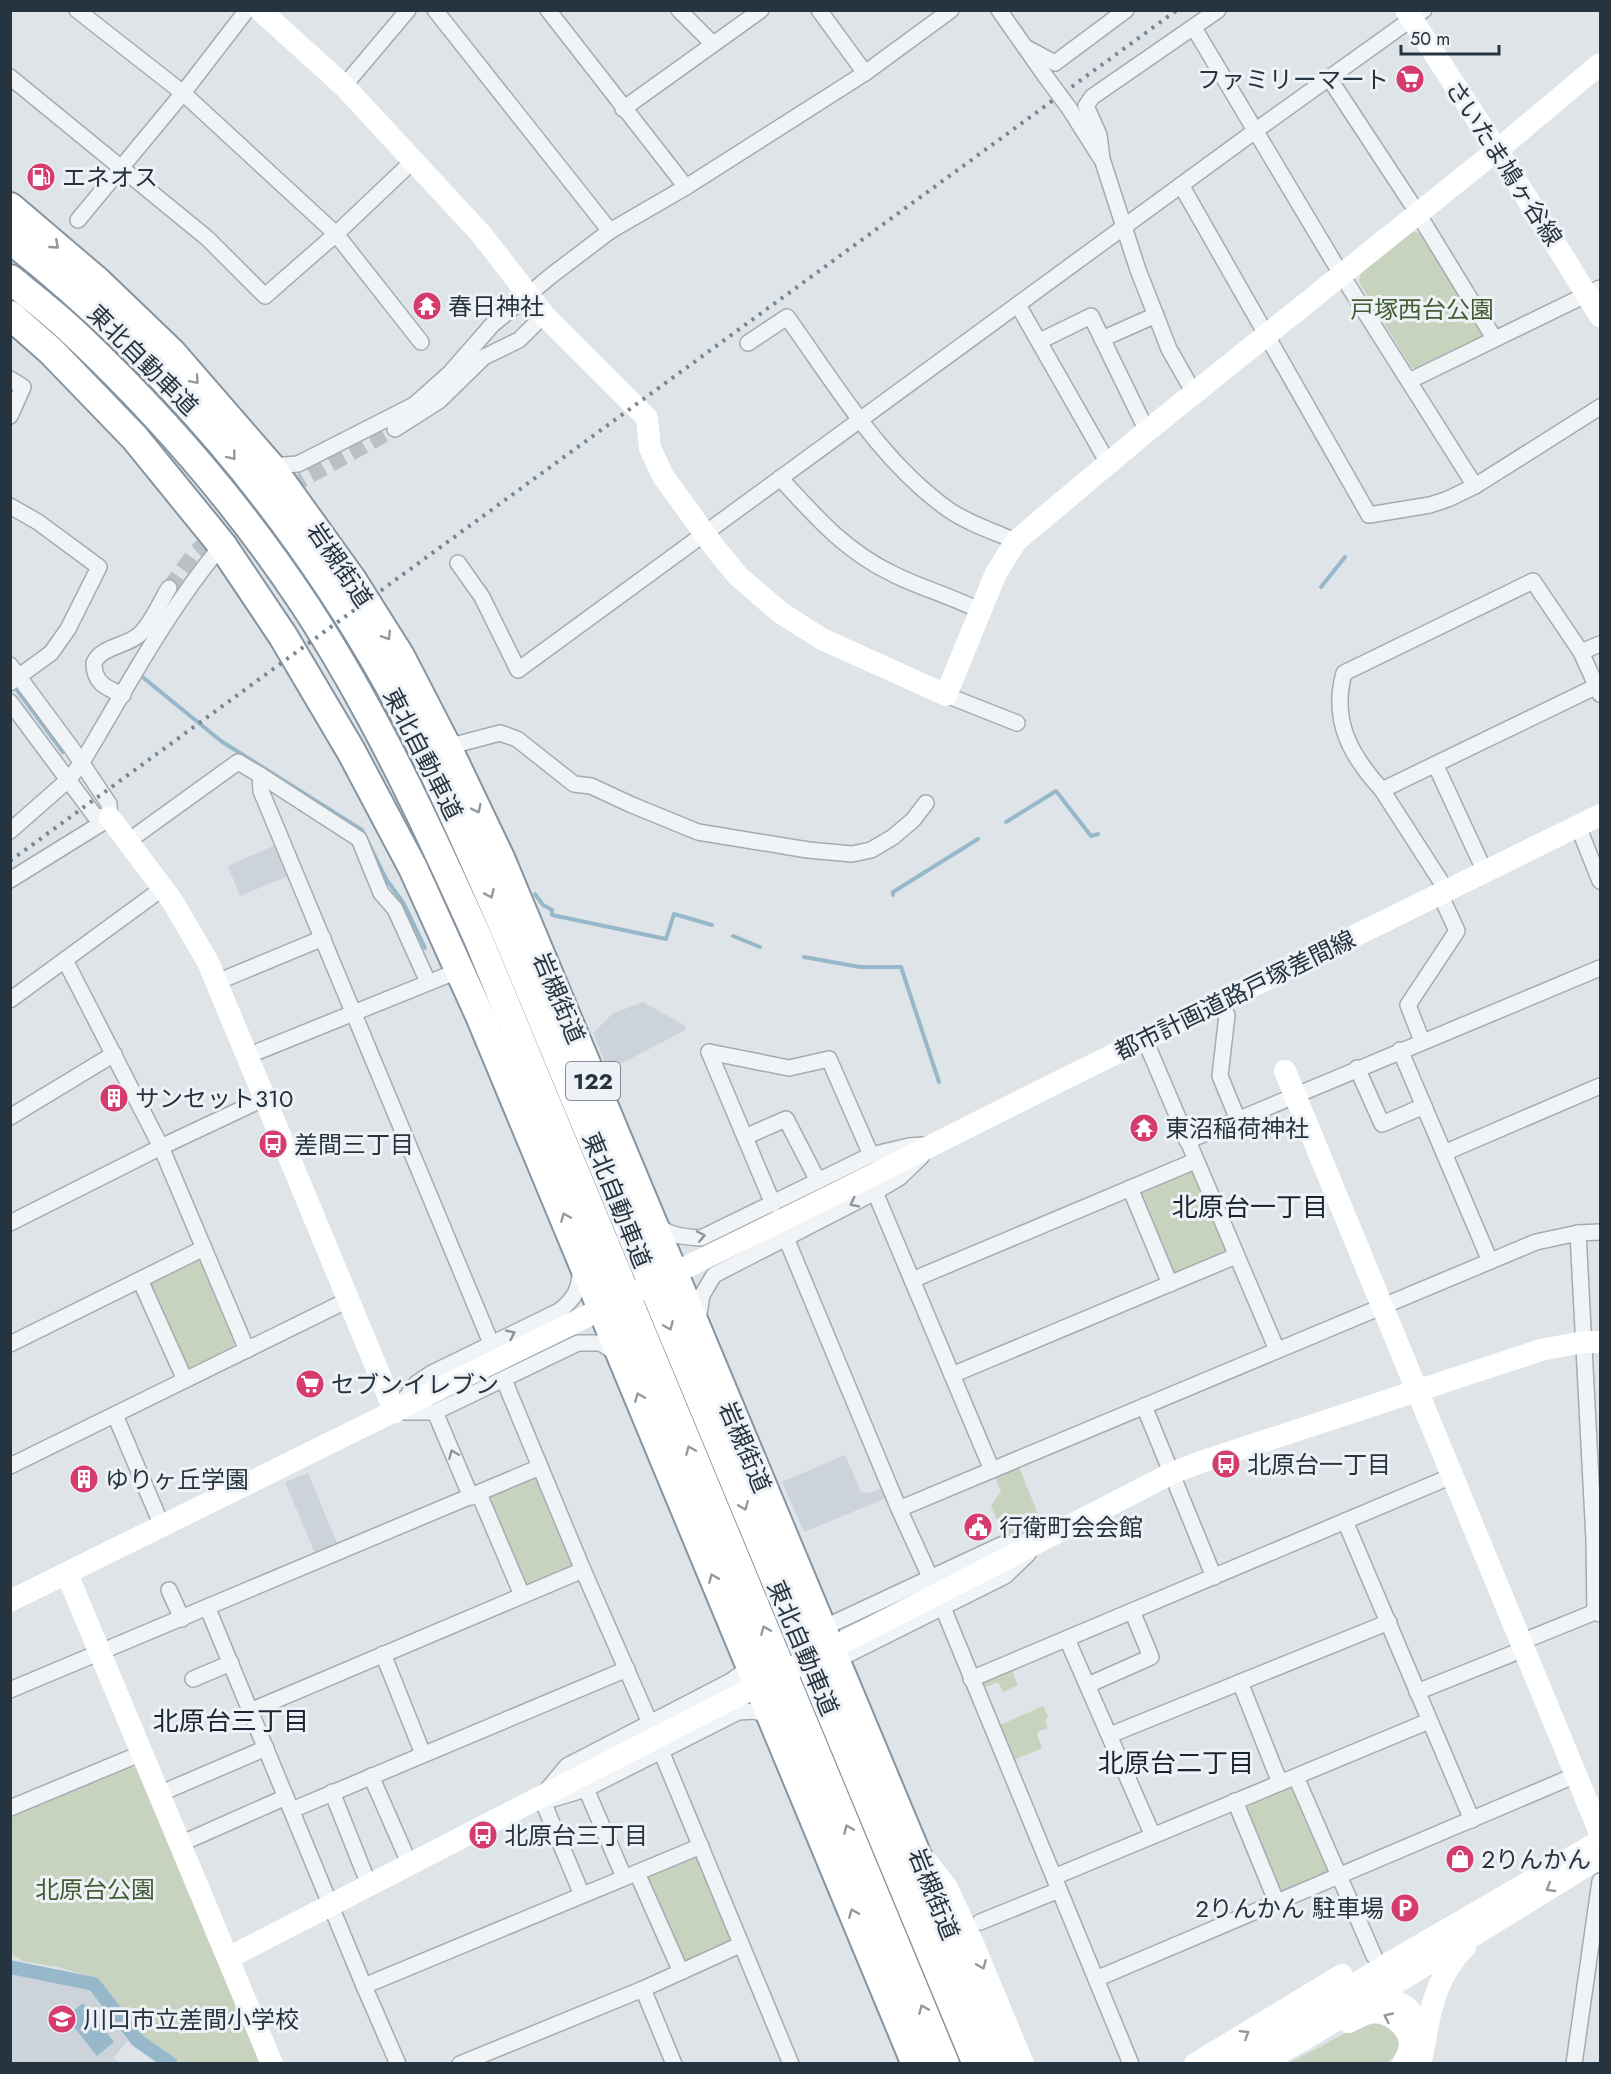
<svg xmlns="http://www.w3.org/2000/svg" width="1611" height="2074" font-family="Jost,'Noto Sans JP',sans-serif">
	<rect width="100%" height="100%" fill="#dee4e8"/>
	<!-- built -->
	<g fill="#ccd3db">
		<path d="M280,843L293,874L240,896L228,866Z"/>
		<path d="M643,1002L684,1025L686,1030L608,1070L593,1033L612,1014Z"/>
		<path d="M845,1455L861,1492L869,1493L886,1486L891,1496L804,1532L782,1482Z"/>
		<path d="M308,1473L339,1548L317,1558L285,1482Z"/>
		<path d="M11,1972L86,1987L97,1997L128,2041L113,2058L121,2063L11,2064Z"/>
	</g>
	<!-- green -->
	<g fill="#c7d3bf">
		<path d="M1410,231L1421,233L1483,330L1480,340L1417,370L1411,367L1359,282L1361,271Z"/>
		<path d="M1187,1170L1197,1174L1227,1245L1224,1255L1173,1276L1139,1190Z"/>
		<path d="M194,1259L203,1261L236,1339L232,1349L187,1371L147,1288L150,1280Z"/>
		<path d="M1018,1465L1043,1526L997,1540L1006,1527L1000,1520L998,1522L991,1506L1001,1491L994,1475Z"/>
		<path d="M534,1477L542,1480L576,1559L573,1569L527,1588L486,1503L490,1496Z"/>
		<path d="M1010,1667L1018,1685L1003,1692L998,1682L981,1689L980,1687L984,1678Z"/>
		<path d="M1043,1706L1048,1717L1045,1721L1048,1728L1039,1731L1037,1735L1042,1748L1016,1759L1014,1764L998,1726Z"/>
		<path d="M129,1766L137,1768L260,2063H181L140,2037L98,1979L58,1967L21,1961L20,1958L13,1956L11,1951V1815Z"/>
		<path d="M1288,1786L1297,1790L1330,1869L1326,1876L1282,1895L1243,1804Z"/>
		<path d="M691,1854L699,1858L734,1936L730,1943L683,1964L643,1879L646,1873Z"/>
		<path d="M1369,2023C1395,2023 1411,2047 1386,2063L1285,2064C1315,2052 1339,2033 1369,2023Z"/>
	</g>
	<!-- water -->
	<path fill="#97b8cb" d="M83,2003L114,2042L97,2056L66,2017Z"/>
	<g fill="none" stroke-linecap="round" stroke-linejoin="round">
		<!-- stream -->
		<g stroke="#97b8cb" stroke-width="4">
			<path d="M1321,587L1345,557"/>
			<path d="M140,675L221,741L362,830L386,879L404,904L425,948"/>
			<path d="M14,686L63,752"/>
			<path d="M1006,822L1056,791L1091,836L1098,834"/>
			<path d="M535,894L543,905L552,910V915L666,939L674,914L712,925"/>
			<path d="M893,895V892L978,839"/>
			<path d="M733,936L760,947"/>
			<path d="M804,957L860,967H901L939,1082"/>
		</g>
		<!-- canal -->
		<path stroke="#97b8cb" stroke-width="14" d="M10,1967L94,1984L137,2040L171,2064"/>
		<!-- street-tunnel -->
		<path stroke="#b9c1c6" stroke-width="15" stroke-dasharray="15 8" stroke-linecap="butt" d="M169,588L195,552L234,518L395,429"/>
		<!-- street casing -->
		<g stroke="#a3acb2" stroke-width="18">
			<g id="street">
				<path d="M77,10L183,93L336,234L414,160"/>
				<path d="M435,10L610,231"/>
				<path d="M548,10L686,187"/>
				<path d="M679,10L713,44"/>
				<path d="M819,10L865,73"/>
				<path d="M999,10L1046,77"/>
				<path d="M1194,28L1341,274L1475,486"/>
				<path d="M1025,47L1055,63L1126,10"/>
				<path d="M10,77L207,238L265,296L336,234L421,342"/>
				<path d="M1329,78L1417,212L1494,338"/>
				<path d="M344,86L408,10"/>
				<path d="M1069,108L1100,157"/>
				<path d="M623,109L761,10"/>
				<path d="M1181,185L1369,515L1430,505L1448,499L1475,486L1600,407"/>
				<path d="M78,220L183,93L247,10"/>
				<path d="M1018,305L1108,463"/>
				<path d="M1102,339L1156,315"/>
				<path d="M1040,341L1091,316L1147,431"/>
				<path d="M748,343L787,317C836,385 880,461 949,510C968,523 994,532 1016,541"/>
				<path d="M10,379L23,387L10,416"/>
				<path d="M1409,381L1600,288"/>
				<path d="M1194,393L1169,349L1138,270L1102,159L1099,135L1086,106L1092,97L1218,10"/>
				<path d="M395,429L439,401L484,357L519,340L544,315"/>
				<path d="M270,466L298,464L414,405L450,373L492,325L552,275L610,231L686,187L865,73L951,10"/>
				<path d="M780,478C815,516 844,550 891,573C920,588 952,596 980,611"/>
				<path d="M10,506L38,522L99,567L68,629L51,653L10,683"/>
				<path d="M458,563L482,597L518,670L1255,131L1424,10"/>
				<path d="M1581,652L1600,644"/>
				<path d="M10,665L73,750L109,804L110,818"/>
				<path d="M123,695C106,688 94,683 94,663C101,646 129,646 141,633C153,621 160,602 169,588"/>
				<path d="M946,695L1017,723"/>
				<path d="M10,702L95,816L110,818"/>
				<path d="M447,747L500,733L517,739L574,784L591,786L632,805L698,832L808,850L852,854L871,850L893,837L913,820L926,803"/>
				<path d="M1436,766L1485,872"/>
				<path d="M260,775L359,839L381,893L395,909L428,982"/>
				<path d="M1382,790L1597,686"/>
				<path d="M1578,826L1600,881"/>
				<path d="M10,831L68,780L81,764C126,689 166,612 222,545"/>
				<path d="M127,842L238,762L260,775L261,791L491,1343"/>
				<path d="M10,880L110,818"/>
				<path d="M1447,891L1382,790C1350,755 1331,720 1344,673L1533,581L1581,652L1600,694"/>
				<path d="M65,960L161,1147L247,1350"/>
				<path d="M217,982L323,938"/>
				<path d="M10,1000L163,888"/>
				<path d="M1220,1002L1227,1015L1220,1076L1238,1120"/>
				<path d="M1145,1040L1277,1350"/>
				<path d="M1422,1041L1408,1005L1457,931L1440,894"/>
				<path d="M1400,1050L1490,1261"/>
				<path d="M709,1052L789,1068L829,1059L871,1155"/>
				<path d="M709,1052L773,1204"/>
				<path d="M247,1056L460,970"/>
				<path d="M1357,1068L1382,1124L1424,1106"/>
				<path d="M10,1117L114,1054"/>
				<path d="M745,1137L786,1119L818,1181"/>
				<path d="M1187,1141L1600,968"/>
				<path d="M1444,1153L1600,1086"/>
				<path d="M1130,1188L1170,1284"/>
				<path d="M875,1192L992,1470"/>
				<path d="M10,1223L161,1147L265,1098"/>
				<path d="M656,1224C669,1236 684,1237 701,1238L871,1155L909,1146L922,1145"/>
				<path d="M1578,1233L1594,1539L1595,1612"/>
				<path d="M786,1238L899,1509L931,1579"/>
				<path d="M140,1280L185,1380"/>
				<path d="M912,1280L1195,1161"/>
				<path d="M698,1320L702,1295L714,1275L875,1192L899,1178L921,1157"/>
				<path d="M10,1344L204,1248"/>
				<path d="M952,1375L1236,1256"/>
				<path d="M504,1380L583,1570L650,1723L567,1766L547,1790"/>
				<path d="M1144,1406L1214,1577"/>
				<path d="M399,1407L417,1383L432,1373L559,1311C576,1298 579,1289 581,1268"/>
				<path d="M398,1412H435L578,1343H600L617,1353"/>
				<path d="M435,1412L471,1497"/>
				<path d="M115,1415L162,1526"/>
				<path d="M10,1466L348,1300"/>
				<path d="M479,1494L522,1595"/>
				<path d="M899,1509L1536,1242L1578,1233L1600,1232"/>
				<path d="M1345,1521L1472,1820"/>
				<path d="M169,1590L182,1619"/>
				<path d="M943,1608L1131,2064"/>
				<path d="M208,1609L364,1986L398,2064"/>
				<path d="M821,1629L1001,1545L1031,1540"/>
				<path d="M1067,1639L1153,1836"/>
				<path d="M1521,1642L1595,1612L1600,1614"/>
				<path d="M383,1654L423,1754"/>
				<path d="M835,1661L1005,1576L1028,1554"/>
				<path d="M193,1679L231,1663"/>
				<path d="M971,1679L1452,1476"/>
				<path d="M1240,1682L1280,1783"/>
				<path d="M1088,1685L1151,1657L1132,1611"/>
				<path d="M10,1690L540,1467"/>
				<path d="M1417,1692L1524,1649"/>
				<path d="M250,1711L583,1570"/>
				<path d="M650,1723L731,1681L750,1667"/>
				<path d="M1110,1735L1389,1622"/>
				<path d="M661,1751L791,2064"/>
				<path d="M371,1776L410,1865"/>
				<path d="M1296,1777L1374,1956"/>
				<path d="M586,1789L624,1877"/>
				<path d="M332,1792L369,1885"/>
				<path d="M159,1794L266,1748"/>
				<path d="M541,1797L582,1895"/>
				<path d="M553,1799L586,1789L738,1712L754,1711L772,1716"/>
				<path d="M1235,1801L1277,1903"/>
				<path d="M10,1808L142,1753"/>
				<path d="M292,1810L627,1669"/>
				<path d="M180,1844L286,1797"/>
				<path d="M637,1873L681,1972"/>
				<path d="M1054,1877L1429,1721"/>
				<path d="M980,1922L1059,1890"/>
				<path d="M1096,1979L1576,1775"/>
				<path d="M364,1986L701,1846"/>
				<path d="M643,1989L674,2064"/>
				<path d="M460,2064L643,1989L740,1945"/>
				<path d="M1574,2064L1600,1881"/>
			</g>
		</g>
		<!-- highway casing -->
		<g stroke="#8594a0" stroke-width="32">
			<g id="highway">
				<path d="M10,207L98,282L171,352L270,466L352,580L400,656L447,747L500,858L1004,2064"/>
				<path d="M10,239C163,359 293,513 388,683C431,761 467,843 503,925L977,2064"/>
				<path d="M10,279C31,296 53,313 73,332C160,414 239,505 305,605C373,709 426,823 477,936L945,2064"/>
				<path d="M10,315L51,351L135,438L222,545L283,636L351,751L413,868L481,1018L916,2064"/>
			</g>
		</g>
		<!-- street -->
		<use href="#street" stroke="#f1f4f7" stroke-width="15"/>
		<!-- secondary -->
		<g stroke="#fff" stroke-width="22">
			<path d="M260,10L344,86L481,234L544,315L647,418L650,448L663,476L715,548L738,576L781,613L822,639L946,695L996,573L1016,541L1147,431L1507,142L1600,64"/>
			<path d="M1406,10L1497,150L1600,316"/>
			<path d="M110,818L171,899L208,962L395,1412"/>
			<path d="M1285,1071L1600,1833"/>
			<path d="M845,1189L1058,1082L1600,815"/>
			<path d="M998,1563L1172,1473L1201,1462L1541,1350L1583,1342H1600"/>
			<path d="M67,1574L272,2064"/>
			<path d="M10,1601L437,1390"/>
			<path d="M927,1862L947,1888L974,1946L1023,2064"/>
			<path d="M228,1958L583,1775"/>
			<path d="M1368,1992C1380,1996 1393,1998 1403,2005C1421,2017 1429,2044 1419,2064"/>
			<path d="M1349,2022C1357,2018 1366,2012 1376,2012C1393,2013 1415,2032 1409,2051C1408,2055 1405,2060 1403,2064"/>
			<path d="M1425,2042C1430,2006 1439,1973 1465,1947"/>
			<path d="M1195,2064L1342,1975"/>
			<path d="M1229,2064L1384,1966L1600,1841"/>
			<path d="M1260,2064L1305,2039L1591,1863"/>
		</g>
		<!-- highway -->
		<use href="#highway" stroke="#fff" stroke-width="28"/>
		<!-- rail -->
		<path stroke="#778693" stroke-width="4" stroke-dasharray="3 6" stroke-linecap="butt" d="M10,861L1177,10"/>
		<!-- street-bridge casing -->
		<g stroke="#a3acb2" stroke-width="18" stroke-linecap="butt">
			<path id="street-bridge" d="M1046,77L1069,108"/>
		</g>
		<!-- street-bridge -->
		<use href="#street-bridge" stroke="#f1f4f7" stroke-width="15"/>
		<!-- secondary-bridge -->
		<g stroke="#fff" stroke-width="22">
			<path d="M437,1390L845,1189"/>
			<path d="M583,1775L998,1563"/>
		</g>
	</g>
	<!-- one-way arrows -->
	<defs><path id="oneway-chevron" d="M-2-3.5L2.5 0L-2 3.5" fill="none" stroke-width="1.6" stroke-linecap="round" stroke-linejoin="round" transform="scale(1.5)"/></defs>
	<g stroke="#929aa0">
		<use href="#oneway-chevron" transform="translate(55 245) rotate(41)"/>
		<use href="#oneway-chevron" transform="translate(195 380) rotate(49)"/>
		<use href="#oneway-chevron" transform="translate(232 456) rotate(52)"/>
		<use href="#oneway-chevron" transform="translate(387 636) rotate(58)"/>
		<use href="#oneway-chevron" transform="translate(477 809) rotate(64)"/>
		<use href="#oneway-chevron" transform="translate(490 894) rotate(66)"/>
		<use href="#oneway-chevron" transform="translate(565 1217) rotate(-113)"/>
		<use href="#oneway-chevron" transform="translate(669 1326) rotate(67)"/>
		<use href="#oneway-chevron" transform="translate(639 1397) rotate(-112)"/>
		<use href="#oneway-chevron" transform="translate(690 1450) rotate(-113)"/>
		<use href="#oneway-chevron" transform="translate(744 1506) rotate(68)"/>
		<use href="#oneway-chevron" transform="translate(713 1578) rotate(-113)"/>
		<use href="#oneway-chevron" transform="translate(765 1630) rotate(-113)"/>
		<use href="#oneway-chevron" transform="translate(848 1829) rotate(-113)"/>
		<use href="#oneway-chevron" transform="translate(1550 1888) rotate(149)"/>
		<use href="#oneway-chevron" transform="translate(853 1913) rotate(-112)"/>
		<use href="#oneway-chevron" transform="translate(982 1965) rotate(67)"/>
		<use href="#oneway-chevron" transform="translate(923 2009) rotate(-113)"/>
		<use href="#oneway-chevron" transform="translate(1388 2017) rotate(-155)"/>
		<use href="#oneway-chevron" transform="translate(1245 2034) rotate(-32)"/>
	</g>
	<g stroke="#8c949c">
		<use href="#oneway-chevron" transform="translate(854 1203) rotate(153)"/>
		<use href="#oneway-chevron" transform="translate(701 1236) rotate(-12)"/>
		<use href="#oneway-chevron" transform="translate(511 1334) rotate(-25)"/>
		<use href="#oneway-chevron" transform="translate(453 1454) rotate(-113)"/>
	</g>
	<!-- icons -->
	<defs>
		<g id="supermarket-disc" transform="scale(1.5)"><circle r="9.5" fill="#d53b6c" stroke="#eef2f6"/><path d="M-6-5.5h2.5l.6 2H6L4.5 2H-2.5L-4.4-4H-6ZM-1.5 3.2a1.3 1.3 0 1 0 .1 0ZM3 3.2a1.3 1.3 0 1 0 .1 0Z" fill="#fff"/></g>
		<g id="fuel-disc" transform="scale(1.5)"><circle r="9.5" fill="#d53b6c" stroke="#eef2f6"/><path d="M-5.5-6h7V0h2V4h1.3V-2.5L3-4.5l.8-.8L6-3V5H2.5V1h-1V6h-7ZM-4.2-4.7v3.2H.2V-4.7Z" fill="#fff"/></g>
		<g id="temple-disc" transform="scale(1.5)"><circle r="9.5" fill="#d53b6c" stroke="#eef2f6"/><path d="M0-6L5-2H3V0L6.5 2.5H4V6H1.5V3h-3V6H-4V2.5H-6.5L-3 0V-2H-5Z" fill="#fff"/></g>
		<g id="building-disc" transform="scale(1.5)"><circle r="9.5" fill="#d53b6c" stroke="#eef2f6"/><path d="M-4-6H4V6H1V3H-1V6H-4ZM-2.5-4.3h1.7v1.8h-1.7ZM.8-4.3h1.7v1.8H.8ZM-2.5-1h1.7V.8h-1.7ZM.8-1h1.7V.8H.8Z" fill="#fff"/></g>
		<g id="bus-disc" transform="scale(1.5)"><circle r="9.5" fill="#d53b6c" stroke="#eef2f6"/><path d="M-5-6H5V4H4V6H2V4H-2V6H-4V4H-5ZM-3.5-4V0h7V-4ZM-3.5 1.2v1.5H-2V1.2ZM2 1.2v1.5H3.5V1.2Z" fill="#fff"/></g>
		<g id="civic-disc" transform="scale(1.5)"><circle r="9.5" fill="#d53b6c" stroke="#eef2f6"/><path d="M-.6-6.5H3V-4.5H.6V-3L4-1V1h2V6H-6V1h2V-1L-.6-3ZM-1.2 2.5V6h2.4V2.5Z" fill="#fff"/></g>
		<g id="shop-disc" transform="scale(1.5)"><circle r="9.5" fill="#d53b6c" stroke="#eef2f6"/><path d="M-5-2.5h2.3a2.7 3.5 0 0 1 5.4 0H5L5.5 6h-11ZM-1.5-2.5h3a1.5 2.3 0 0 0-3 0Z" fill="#fff"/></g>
		<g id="parking-disc" transform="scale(1.5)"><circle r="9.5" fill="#d53b6c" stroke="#eef2f6"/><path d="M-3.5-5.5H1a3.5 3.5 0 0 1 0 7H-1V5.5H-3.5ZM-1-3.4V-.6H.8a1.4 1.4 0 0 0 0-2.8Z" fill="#fff"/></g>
		<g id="school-disc" transform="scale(1.5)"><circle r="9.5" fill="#d53b6c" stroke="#eef2f6"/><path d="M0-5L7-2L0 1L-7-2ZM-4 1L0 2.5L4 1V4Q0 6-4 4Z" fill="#fff"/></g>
	</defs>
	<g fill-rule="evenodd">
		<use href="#supermarket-disc" x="1410" y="79"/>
		<use href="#fuel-disc" x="41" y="177"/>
		<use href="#temple-disc" x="427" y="306"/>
		<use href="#building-disc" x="114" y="1098"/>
		<use href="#temple-disc" x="1144" y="1128"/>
		<use href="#bus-disc" x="273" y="1144"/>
		<use href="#supermarket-disc" x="310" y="1384"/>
		<use href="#bus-disc" x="1226" y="1464"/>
		<use href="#building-disc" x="84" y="1479"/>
		<use href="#civic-disc" x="978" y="1527"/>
		<use href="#bus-disc" x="483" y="1835"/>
		<use href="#shop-disc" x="1460" y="1859"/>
		<use href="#parking-disc" x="1405" y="1908"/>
		<use href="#school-disc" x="62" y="2019"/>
	</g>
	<g text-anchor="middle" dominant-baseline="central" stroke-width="6" stroke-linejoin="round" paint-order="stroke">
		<!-- shield labels -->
		<rect fill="#eef2f6" stroke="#626d77" stroke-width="1.5" x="566" y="1062" width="54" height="38" rx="4.5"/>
		<g font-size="22" font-weight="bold" fill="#263440">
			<text x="593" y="1081">122</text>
		</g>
		<!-- poi labels -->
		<g font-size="24" fill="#263440" stroke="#eef2f6" text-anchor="start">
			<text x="1389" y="79" text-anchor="end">ファミリーマート</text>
			<text x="62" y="177">エネオス</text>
			<text x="448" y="306">春日神社</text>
			<text x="135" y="1098">サンセット310</text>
			<text x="1165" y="1128">東沼稲荷神社</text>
			<text x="294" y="1144">差間三丁目</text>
			<text x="331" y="1384">セブンイレブン</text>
			<text x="1247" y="1464">北原台一丁目</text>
			<text x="105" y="1479">ゆりヶ丘学園</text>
			<text x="999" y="1527">行衛町会会館</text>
			<text x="504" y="1835">北原台三丁目</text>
			<text x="1481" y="1859">２りんかん</text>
			<text x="1384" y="1908" text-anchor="end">2りんかん 駐車場</text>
			<text x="83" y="2019">川口市立差間小学校</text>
		</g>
		<!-- street labels -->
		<g font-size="24" fill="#263440" stroke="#eef2f6">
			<text transform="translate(1504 163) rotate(57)">さいたま鳩ヶ谷線</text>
			<text transform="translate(143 360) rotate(45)">東北自動車道</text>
			<text transform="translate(340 565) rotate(56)">岩槻街道</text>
			<text transform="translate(423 754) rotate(63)">東北自動車道</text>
			<text transform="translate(1235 995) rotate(-26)">都市計画道路戸塚差間線</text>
			<text transform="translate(559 998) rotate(67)">岩槻街道</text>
			<text transform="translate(617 1200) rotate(68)">東北自動車道</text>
			<text transform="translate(745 1447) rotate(67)">岩槻街道</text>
			<text transform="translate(803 1648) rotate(67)">東北自動車道</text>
			<text transform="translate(934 1894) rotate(68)">岩槻街道</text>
		</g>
		<!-- park labels -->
		<g font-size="24" fill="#425d33" stroke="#eef2f6">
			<text x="1422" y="309">戸塚西台公園</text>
			<text x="95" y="1889">北原台公園</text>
		</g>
		<!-- neighbourhood labels -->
		<g font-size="26" fill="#192531" stroke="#eef2f6">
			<text x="1250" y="1207">北原台一丁目</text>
			<text x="231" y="1721">北原台三丁目</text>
			<text x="1176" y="1763">北原台二丁目</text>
		</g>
	</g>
	<!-- border -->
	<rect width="1611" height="2074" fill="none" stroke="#263440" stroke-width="24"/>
	<!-- scale -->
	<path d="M1401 45v9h98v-9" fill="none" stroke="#263440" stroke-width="3"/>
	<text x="1410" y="45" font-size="18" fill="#263440" stroke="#eef2f6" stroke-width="4.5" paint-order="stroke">50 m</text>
</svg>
